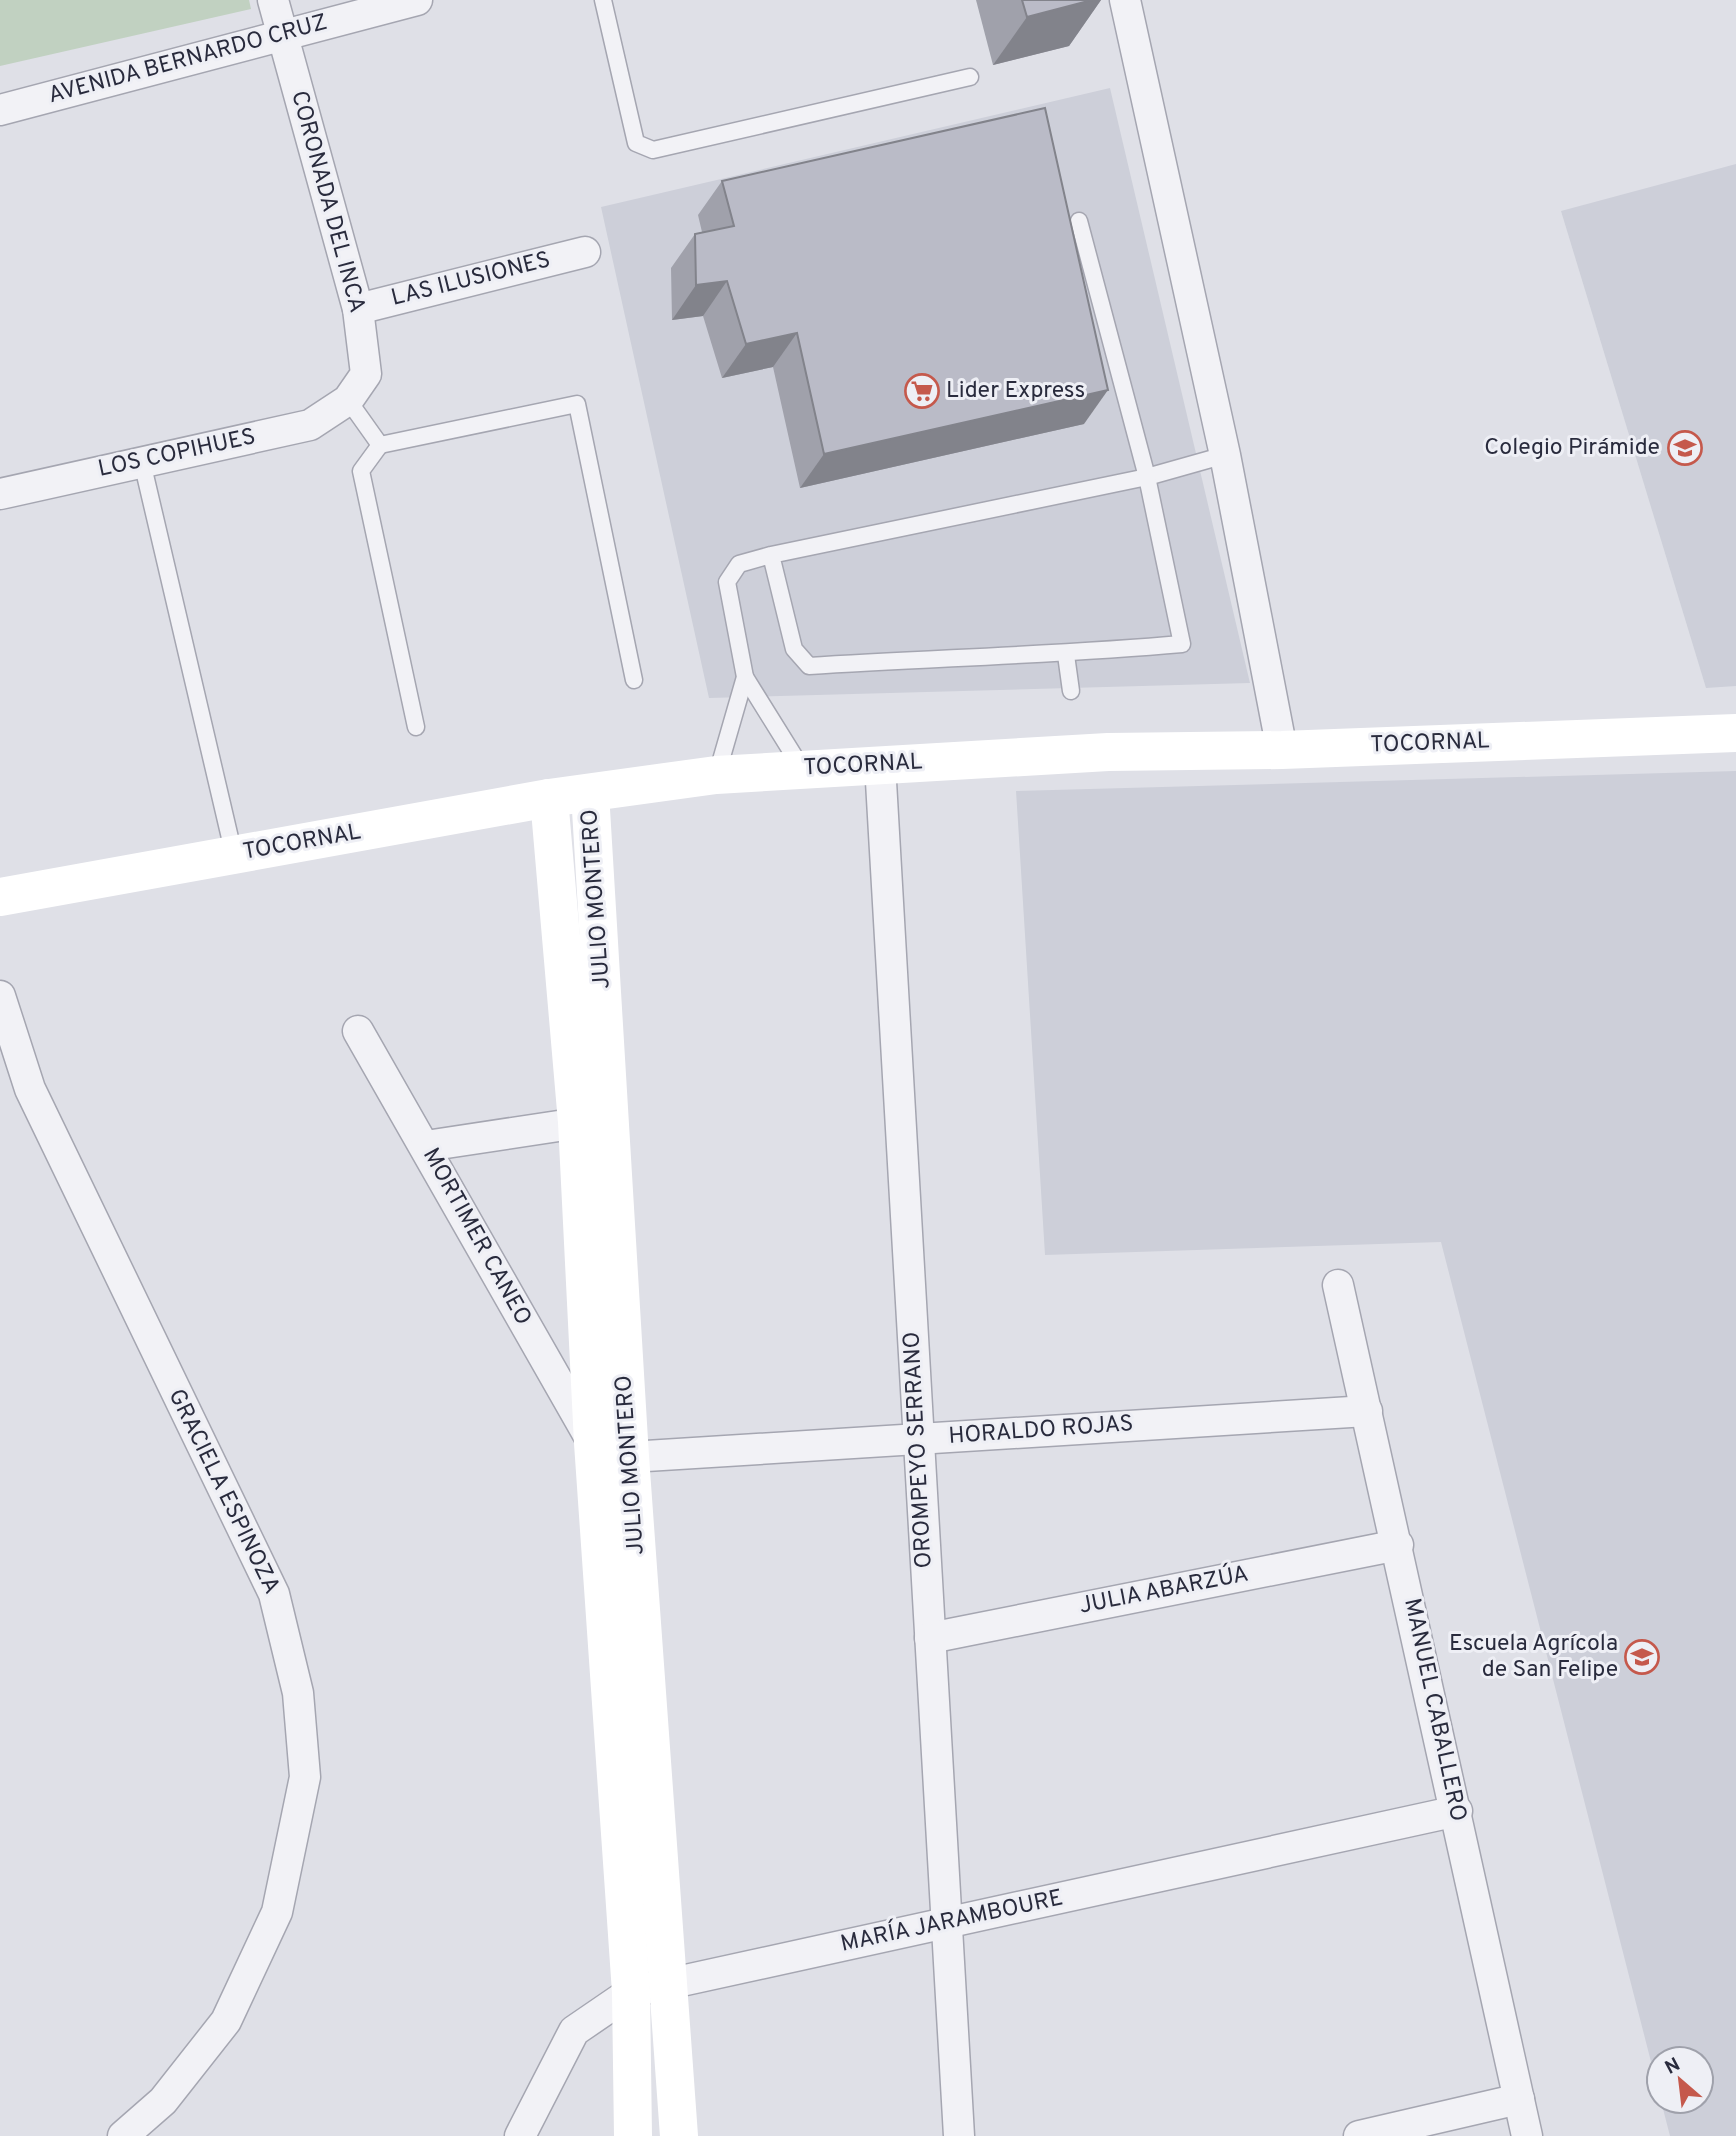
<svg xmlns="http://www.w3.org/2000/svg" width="1736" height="2136" font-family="Overpass,sans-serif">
	<rect width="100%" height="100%" fill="#dfe0e7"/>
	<!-- built -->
	<g fill="#cdcfd9">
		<path d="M1110,88L1250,683L709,698L601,207Z"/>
		<path d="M1736,164V686L1706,688L1561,211Z"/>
		<path d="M1736,771V2136H1670L1661,2101H1701V2059H1659V2093L1441,1242L1045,1255L1016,791Z"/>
	</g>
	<!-- green -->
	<path fill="#c1d1c1" d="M0,0H249L251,9L0,66Z"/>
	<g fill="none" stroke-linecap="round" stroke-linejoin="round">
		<!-- lane casing -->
		<g stroke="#a5a6b1" stroke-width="19">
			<g id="lane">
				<path d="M603,0L636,143L653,150L970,77"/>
				<path d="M1079,221L1147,477L1225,455"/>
				<path d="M348,400L380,445L361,471L416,727"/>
				<path d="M380,445L577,404L634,680"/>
				<path d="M142,462L234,855"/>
				<path d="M1066,655L1071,691"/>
				<path d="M745,677L801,767"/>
				<path d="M717,774L745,677L727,582L739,564L771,555L1147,477L1182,644C1058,655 934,658 809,666L794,649L771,555"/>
			</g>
		</g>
		<!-- street casing -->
		<g stroke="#a5a6b1" stroke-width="33">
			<g id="street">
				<path d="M1125,0L1225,455L1282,750"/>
				<path d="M0,110L417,0"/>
				<path d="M358,309L585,252"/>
				<path d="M0,494L310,425L348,400L366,374L358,309L273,0"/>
				<path d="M880,764L959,2136"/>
				<path d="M0,996L30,1089L274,1594L298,1693L305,1777L277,1912L226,2021L163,2101L123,2136"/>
				<path d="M358,1031L593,1443L630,1457L1367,1411"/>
				<path d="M426,1146L598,1120"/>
				<path d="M1338,1285L1527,2136"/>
				<path d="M930,1638L1398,1545"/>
				<path d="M520,2136L574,2031L631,1992L1457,1811"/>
				<path d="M1359,2136L1519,2099"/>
			</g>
		</g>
		<!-- lane -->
		<use href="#lane" stroke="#f2f2f6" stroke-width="16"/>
		<!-- street -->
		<use href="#street" stroke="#f2f2f6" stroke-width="30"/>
		<!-- secondary -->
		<g stroke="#fff" stroke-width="38">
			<path d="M590,793L630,1457L679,2136"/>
			<path d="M549,798L577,1122L593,1443L631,1992L633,2136"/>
			<path d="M0,897L549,798L716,775L1108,752L1282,750L1736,733"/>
		</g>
	</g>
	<!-- wall -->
	<g fill="#a0a1ab">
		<path d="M976,0H1101L1069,46L993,65Z"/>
		<path d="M722,181L1084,424L800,488L773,367L722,378L703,316L672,320L671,268L695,234L702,232L698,215Z"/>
	</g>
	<!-- shaded-wall -->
	<g fill="#82838b">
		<path d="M1092,0H1101L1069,46L993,65L1027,17Z"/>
		<path d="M727,281L703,316L672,320L696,285Z"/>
		<path d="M797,333L773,367L722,378L746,344Z"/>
		<path d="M1108,390L1084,424L800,488L824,454Z"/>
	</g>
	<!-- building -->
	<g fill="#babbc7" stroke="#82838b" stroke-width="2">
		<path d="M1022,0H1092L1027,17Z"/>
		<path d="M1045,108L1108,390L824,454L797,333L746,344L727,281L696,285L695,234L734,226L722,181Z"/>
	</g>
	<!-- icons -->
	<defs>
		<g id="supermarket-ring" transform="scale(1.75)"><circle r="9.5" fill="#eeeff5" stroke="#c5594c" stroke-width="1.5"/><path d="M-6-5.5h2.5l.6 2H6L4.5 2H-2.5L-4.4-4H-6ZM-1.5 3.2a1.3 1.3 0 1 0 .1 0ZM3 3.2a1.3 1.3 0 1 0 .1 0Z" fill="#c5594c"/></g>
		<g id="school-ring" transform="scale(1.75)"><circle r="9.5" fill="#eeeff5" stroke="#c5594c" stroke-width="1.5"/><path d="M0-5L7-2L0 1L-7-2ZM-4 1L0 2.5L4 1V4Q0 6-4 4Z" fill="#c5594c"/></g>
	</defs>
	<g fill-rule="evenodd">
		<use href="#supermarket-ring" x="922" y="391"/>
		<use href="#school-ring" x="1685" y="448"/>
		<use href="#school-ring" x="1642" y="1657"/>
	</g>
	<g text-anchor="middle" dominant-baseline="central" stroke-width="6" stroke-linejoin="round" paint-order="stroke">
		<!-- street labels -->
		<g font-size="23" fill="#292b3d" stroke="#eeeff5">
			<text transform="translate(188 60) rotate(-15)">AVENIDA BERNARDO CRUZ</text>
			<text transform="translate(327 202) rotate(75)">CORONADA DEL INCA</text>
			<text transform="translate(471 280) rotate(-14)">LAS ILUSIONES</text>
			<text transform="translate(177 454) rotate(-12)">LOS COPIHUES</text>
			<text transform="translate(1430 744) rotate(-2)">TOCORNAL</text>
			<text transform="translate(863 766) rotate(-3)">TOCORNAL</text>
			<text transform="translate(302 843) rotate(-10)">TOCORNAL</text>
			<text transform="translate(597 899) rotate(-94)">JULIO MONTERO</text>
			<text transform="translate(476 1237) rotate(61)">MORTIMER CANEO</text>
			<text transform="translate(1041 1431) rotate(-4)">HORALDO ROJAS</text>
			<text transform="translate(919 1450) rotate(-93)">OROMPEYO SERRANO</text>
			<text transform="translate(631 1465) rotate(-94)">JULIO MONTERO</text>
			<text transform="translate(223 1492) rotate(64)">GRACIELA ESPINOZA</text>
			<text transform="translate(1164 1591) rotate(-11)">JULIA ABARZÚA</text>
			<text transform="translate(1434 1710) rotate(78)">MANUEL CABALLERO</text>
			<text transform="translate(952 1922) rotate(-12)">MARÍA JARAMBOURE</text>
		</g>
		<!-- poi labels -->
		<g font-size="23" fill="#292b3d" stroke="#eeeff5" text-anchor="end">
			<text x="946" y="391" text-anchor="start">Lider Express</text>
			<text x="1660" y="448">Colegio Pirámide</text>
			<text x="1618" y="1644">Escuela Agrícola<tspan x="1618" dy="26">de San Felipe</tspan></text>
		</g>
	</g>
	<!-- north arrow -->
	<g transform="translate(1680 2080) rotate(332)"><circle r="33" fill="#eeeff5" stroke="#9fa1ab" stroke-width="2"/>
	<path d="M0-5L12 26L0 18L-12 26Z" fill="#c5594c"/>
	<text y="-10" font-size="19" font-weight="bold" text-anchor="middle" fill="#292b3d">N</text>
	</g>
</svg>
